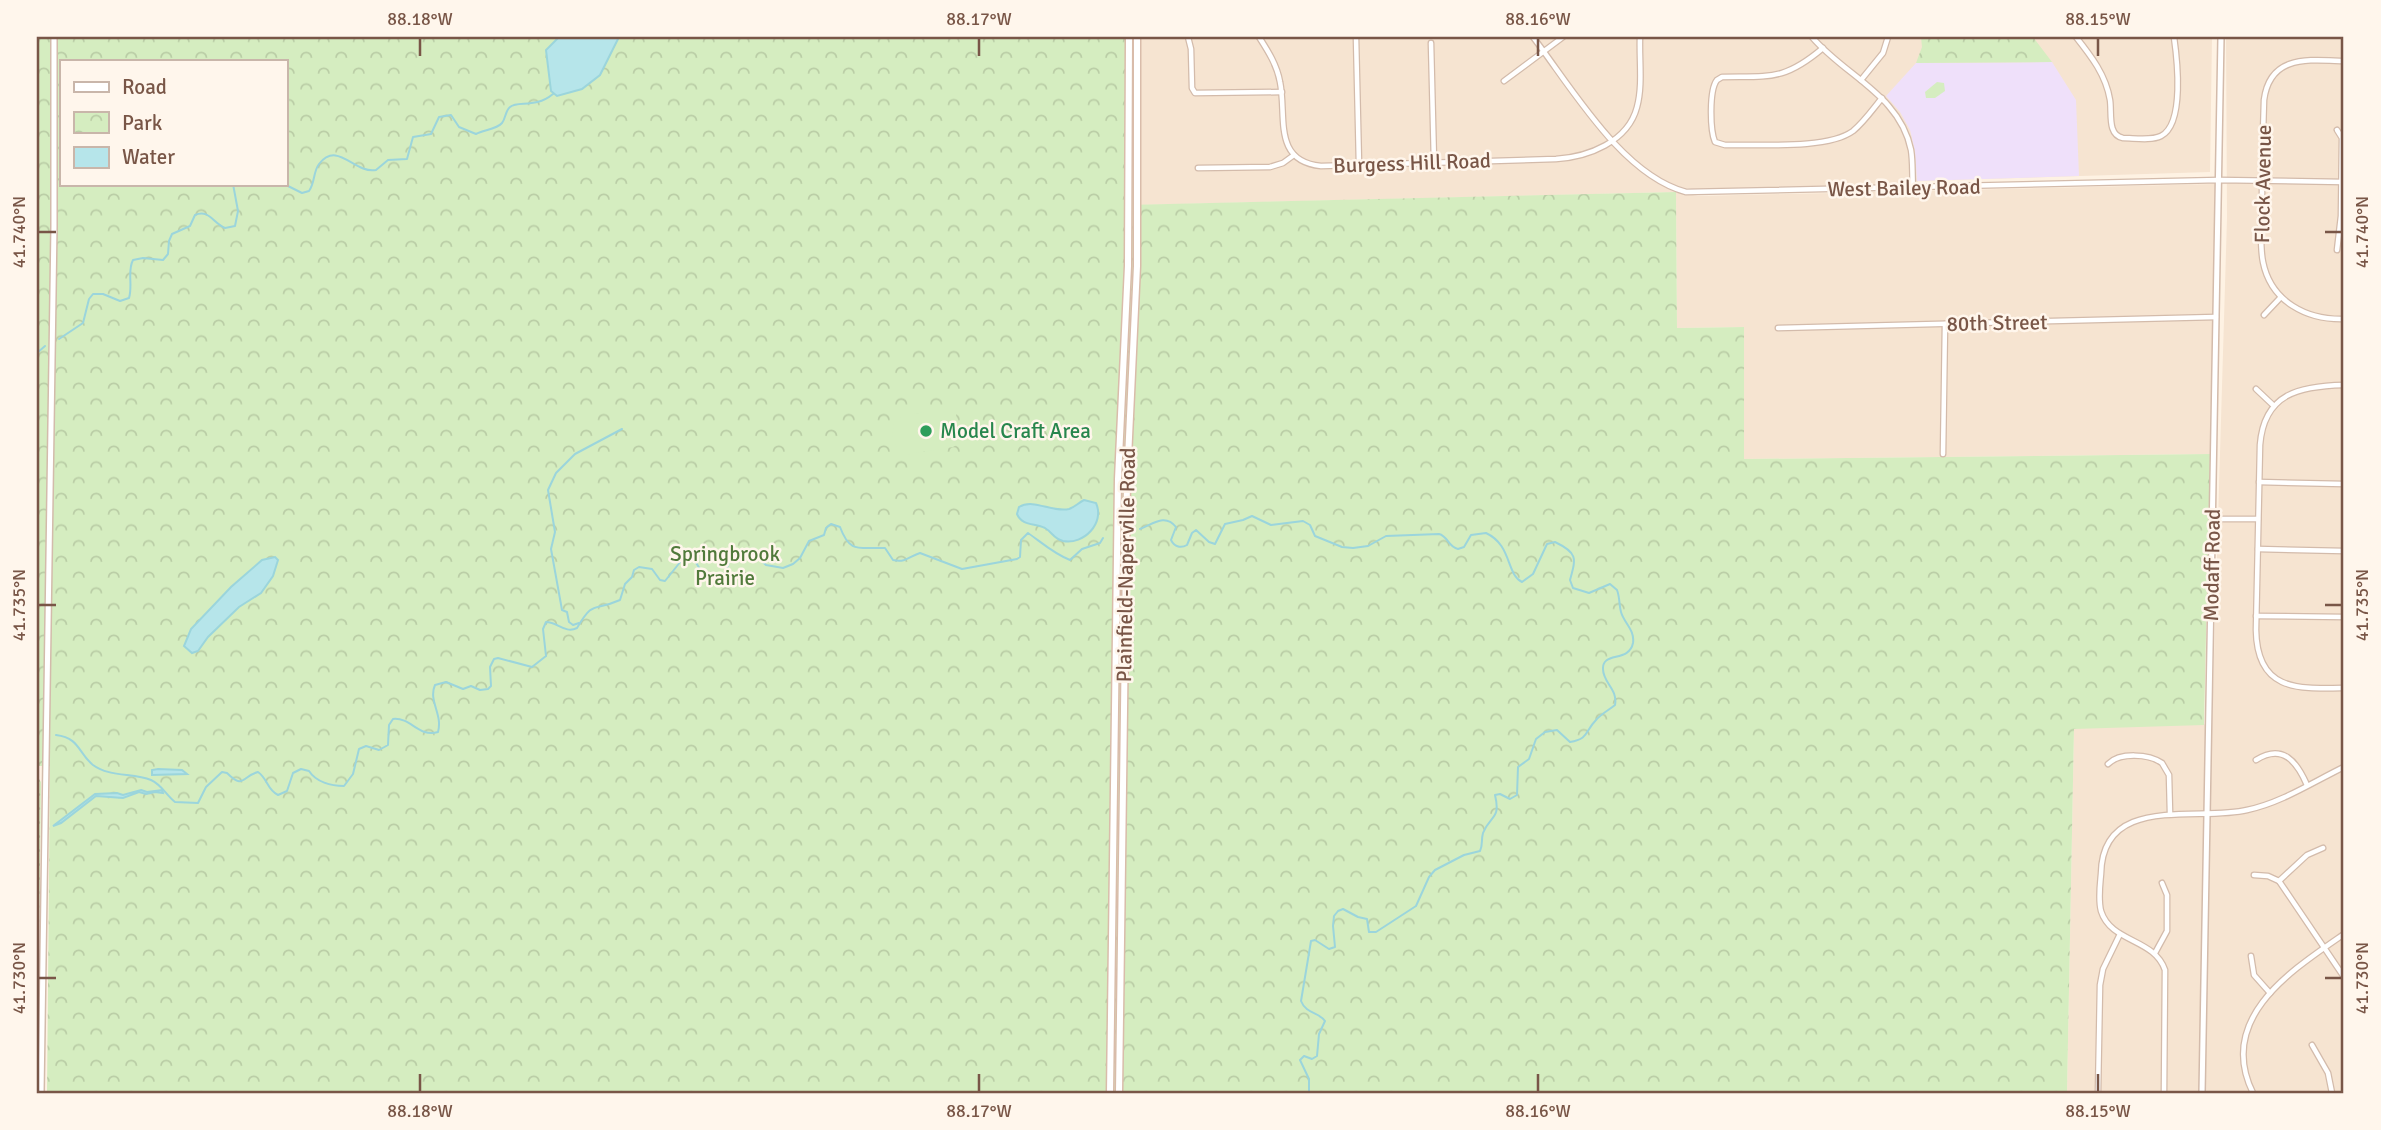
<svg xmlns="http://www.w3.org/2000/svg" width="2381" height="1130" font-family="Signika,sans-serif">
	<defs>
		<pattern id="grass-dots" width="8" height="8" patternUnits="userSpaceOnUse" patternTransform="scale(1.75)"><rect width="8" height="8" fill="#d5edc0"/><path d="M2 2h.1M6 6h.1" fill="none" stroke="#bacda6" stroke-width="1.8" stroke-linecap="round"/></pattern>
		<pattern id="park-crowns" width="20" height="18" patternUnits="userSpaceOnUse" patternTransform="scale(1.75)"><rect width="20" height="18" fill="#d5edc0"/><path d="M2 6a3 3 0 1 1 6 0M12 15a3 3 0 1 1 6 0" fill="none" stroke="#bacda6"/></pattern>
	</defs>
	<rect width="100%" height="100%" fill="#fef2e3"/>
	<!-- residential -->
	<g fill="#f6e4d1">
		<path d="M1141,37H2212L2210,172L1918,181L1917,184L1692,189L1675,186L1677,192L1698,196L2215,184L2210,454L1744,459V327L1677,328L1676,192L1141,205Z"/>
		<path d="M2226,37H2344V1093H2067L2074,728L2212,724L2227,218Z"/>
	</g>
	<!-- education -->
	<path fill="#efe0fa" d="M2052,62L2076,100L2079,176L1917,181L1915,151L1910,130L1900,112L1886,96L1916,63Z"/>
	<!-- grass -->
	<g fill="url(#grass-dots)">
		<path d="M1132,37H1134L1135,254H1131Z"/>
		<path d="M37,776L41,782V788L37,1093Z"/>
	</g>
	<!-- park -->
	<g fill="url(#park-crowns)" fill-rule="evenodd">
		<path d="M37,37H1126V205L1676,192L1677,328L1744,327V459L2210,454L2204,725L2074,729L2067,1093H47L50,766H37ZM61,61H285V184H61Z"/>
		<path d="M1921,37H2033L2052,62L1916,63L1922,47Z"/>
		<path d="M1937,82L1944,83L1945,91L1935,98H1926L1925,92Z"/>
	</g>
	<!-- pitch -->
	<path fill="#d5edc0" d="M937,407H957C953,418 963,431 960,443L953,447L904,455L900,453L892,438L894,422L903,416L935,410Z"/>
	<!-- water -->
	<g fill="#b6e5ea" stroke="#9bd5dc" stroke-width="2">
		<path d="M559,37H619L600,75L582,89L557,96L551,91L546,50Z"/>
		<path d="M1084,500L1096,503C1105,523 1084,545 1063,541C1054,539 1052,532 1045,528C1034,523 1022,526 1017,514L1019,507C1034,498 1052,513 1069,509C1075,507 1078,503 1084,500Z"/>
		<path d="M275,557L278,560L273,576L261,593L239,607L208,637L198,651L192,653L184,646L191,629L231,587L262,560Z"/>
		<path d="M158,769L182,770L187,774L152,775V770Z"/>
		<path d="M141,790L147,792L162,790L163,793L155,792L146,794L139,792L123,798L96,796L61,823L53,826L95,794L117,793L123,795Z"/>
	</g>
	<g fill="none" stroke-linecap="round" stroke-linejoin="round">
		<!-- stream -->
		<g stroke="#9bd5dc" stroke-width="2">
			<path d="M275,184H279"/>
			<path d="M284,184L302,193L309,191C315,183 313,172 319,164C338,140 354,174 376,170L388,160L407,159L413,137L431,134L439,117L451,115L459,127L476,134C484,130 497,129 502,123C506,118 505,111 510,107C518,100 535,109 553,94"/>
			<path d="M59,339L83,323L89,299L93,294H103L120,301L129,298C133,285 127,271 133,260L143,258L163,260L168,254L169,241L172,234L190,226L195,215C209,209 213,223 225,228L235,226L238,211L233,184"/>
			<path d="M37,353L45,346"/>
			<path d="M1140,529C1153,524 1165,513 1176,527L1171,540C1174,546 1180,549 1187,545L1192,533L1196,530L1209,542L1215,544L1225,524L1243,520L1252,516L1271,525L1303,521L1310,525L1315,536L1342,547L1353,548L1368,546L1386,536L1439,534C1448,536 1448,547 1458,549L1464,547L1471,535L1486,533C1512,545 1506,574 1522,582L1533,574L1547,544L1555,542C1578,553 1576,558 1570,580L1573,588L1589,593L1610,584L1617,590C1620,598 1619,605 1621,612C1624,623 1635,630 1633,643C1629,663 1602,651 1603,669C1603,683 1618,689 1615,705C1609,710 1601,714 1596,720C1585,731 1589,739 1570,742L1557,730L1545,732L1536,739L1529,759L1518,767L1517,795L1510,799L1500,794L1495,795C1501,820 1490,815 1483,833C1481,840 1483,845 1480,851L1464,855L1435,870L1429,877L1416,906L1376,932H1369L1367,919L1358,917L1343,909L1338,911L1334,916L1333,926L1335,947L1329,949L1315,940L1311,941L1301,1001C1306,1014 1319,1012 1325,1021L1319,1034L1317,1056L1312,1059L1304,1056L1300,1060L1309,1079V1093"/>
			<path d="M579,623L573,625L569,622L567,612L562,610L551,549L555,532L548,490L556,473L575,454L622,429"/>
			<path d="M56,735C80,738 78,753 93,765C109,777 133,773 151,780C162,785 166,795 175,802L198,803L206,787L222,772L227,773C244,790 242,776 258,772C268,779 267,790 278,795L287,791L293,773L301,769L309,771C316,782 331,786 344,786L353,774L359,749L366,746L379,750L388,745L389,725L393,719C411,717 419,738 438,732C443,714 428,701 435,685L446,682L463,689L471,686L480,690L488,689L491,686L490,667L494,659L498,658L532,667L546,656L543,629L546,622C558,622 565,634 577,628C594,599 593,612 620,600L625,584L632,577L634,570L639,567L652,569L660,580L665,581L681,561L688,557L695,561L703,574L721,577C729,571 727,560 735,554L755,555L766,565L783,568L793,564L800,558L809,541L824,535L826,528L831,524L840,527C850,554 859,547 885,548L893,560C906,563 910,556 920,553L962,569L1017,559L1020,557L1021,540L1028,533C1041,542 1054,554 1070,560L1082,549L1100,543L1103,538"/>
		</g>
		<!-- minor casing -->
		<g stroke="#d3bbab" stroke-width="7">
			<g id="minor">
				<path d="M1188,37L1191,49L1192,88L1195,93L1282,92"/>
				<path d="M1259,37C1268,51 1277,65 1280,82C1287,116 1272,161 1321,166L1556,159C1588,157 1628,142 1637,107C1643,85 1639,59 1640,37"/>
				<path d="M1356,37L1359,165"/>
				<path d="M1533,37C1572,88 1622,175 1686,192L2219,180L2344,182"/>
				<path d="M1812,37C1845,76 1900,95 1911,150C1913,162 1912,175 1913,188"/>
				<path d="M2076,37C2091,56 2106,75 2110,100C2112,113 2107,135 2123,138C2134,138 2151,141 2161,136C2185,124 2177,58 2174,37"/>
				<path d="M1431,43L1434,162"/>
				<path d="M1823,48C1784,81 1770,76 1722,77L1717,80C1709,90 1710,130 1715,142L1725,145C1757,144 1827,150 1853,131C1864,122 1873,109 1882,98"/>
				<path d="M2344,61C2309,60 2270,54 2264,100C2263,132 2262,165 2262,197C2262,218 2259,242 2263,262C2271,302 2307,320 2344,319"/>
				<path d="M1861,80L1883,53L1888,37"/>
				<path d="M1504,81L1563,37"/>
				<path d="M2337,130L2342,138L2341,216L2337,250"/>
				<path d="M1198,168L1270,167L1283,163L1294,155"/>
				<path d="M2264,315L2281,297"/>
				<path d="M1778,328L2216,317"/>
				<path d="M2344,385C2300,386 2264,393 2260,445L2256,630C2257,691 2297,689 2344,688"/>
				<path d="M2256,389L2274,406"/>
				<path d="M1943,454L1945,324"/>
				<path d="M2259,482L2344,484"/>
				<path d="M2213,519H2258"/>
				<path d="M2258,549L2344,551"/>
				<path d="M2256,616L2344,617"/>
				<path d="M2256,760C2283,743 2297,762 2307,785"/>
				<path d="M2108,764C2120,752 2149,754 2162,763L2169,775L2170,813"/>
				<path d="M2254,875L2268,876L2279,881L2344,977"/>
				<path d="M2279,881L2307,855L2323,848"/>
				<path d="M2155,953L2167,931V895L2162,883"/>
				<path d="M2251,956L2254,975L2270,993"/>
				<path d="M2312,1045L2328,1073L2332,1093"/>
				<path d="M2098,1093L2100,985L2103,969L2120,934"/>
				<path d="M2164,1093L2165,970C2154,938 2111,943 2101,911C2098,899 2100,885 2101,874C2102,793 2198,822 2247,810C2281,803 2313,782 2344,767"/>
				<path d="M2253,1093C2216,1018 2292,970 2344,934"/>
			</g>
		</g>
		<!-- tertiary casing -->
		<g stroke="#d3bbab" stroke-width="8">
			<g id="tertiary">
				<path d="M41,1093L54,226V37"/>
				<path d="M2202,1093L2221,37"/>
			</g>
		</g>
		<!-- secondary casing -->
		<g stroke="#d9bcaa" stroke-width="9">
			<g id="secondary">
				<path d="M1110,1093L1118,479L1128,266L1129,37"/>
				<path d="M1119,1093L1127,480L1137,266V37"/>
			</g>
		</g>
		<!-- minor -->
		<use href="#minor" stroke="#fff" stroke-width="4.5"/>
		<!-- tertiary -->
		<use href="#tertiary" stroke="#fff" stroke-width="5"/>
		<!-- secondary -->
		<use href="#secondary" stroke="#fff" stroke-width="6"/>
	</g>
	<!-- ticks -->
	<path fill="none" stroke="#795647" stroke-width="2.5" d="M420,38V56M979,38V56M1538,38V56M2098,38V56M38,232H56M2325,232H2342M38,605H56M2325,605H2342M38,978H56M2325,978H2342M420,1074V1092M979,1074V1092M1538,1074V1092M2098,1074V1092"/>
	<!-- markers -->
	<circle fill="#2e9e5b" stroke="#fff6ec" stroke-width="2.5" cx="926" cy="431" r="7"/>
	<g text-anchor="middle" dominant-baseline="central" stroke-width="5" stroke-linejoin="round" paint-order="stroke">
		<!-- street labels -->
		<g font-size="21" fill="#795647" stroke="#fff6ec">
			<text transform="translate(1412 163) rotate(-2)">Burgess Hill Road</text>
			<text transform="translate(2263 184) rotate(-89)">Flock Avenue</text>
			<text transform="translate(1904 188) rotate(-1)">West Bailey Road</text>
			<text transform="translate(1997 323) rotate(-1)">80th Street</text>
			<text transform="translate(1126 565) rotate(-89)">Plainfield-Naperville Road</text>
			<text transform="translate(2212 565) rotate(-89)">Modaff Road</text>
		</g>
		<!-- leisure labels -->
		<g font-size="21" fill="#27864d" stroke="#fff6ec" text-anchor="start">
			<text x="940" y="431">Model Craft Area</text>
		</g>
		<!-- park labels -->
		<g font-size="21" fill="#517a3b" stroke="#fff6ec">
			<text x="725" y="554">Springbrook<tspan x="725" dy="24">Prairie</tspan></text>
		</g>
	</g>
	<!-- border -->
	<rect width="2381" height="1130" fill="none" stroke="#fff6ec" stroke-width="77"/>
	<!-- legend -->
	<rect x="60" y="60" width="228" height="126" fill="#fff6ec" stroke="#c9b6aa" stroke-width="2"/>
	<rect x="74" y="82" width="35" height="10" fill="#ffffff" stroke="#c9b6aa" stroke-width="2"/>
	<text x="122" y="94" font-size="21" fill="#795647">Road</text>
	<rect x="74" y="112" width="35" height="21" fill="url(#park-crowns)" stroke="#c9b6aa" stroke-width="2"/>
	<text x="122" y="130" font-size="21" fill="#795647">Park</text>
	<rect x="74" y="147" width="35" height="21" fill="#b6e5ea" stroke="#c9b6aa" stroke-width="2"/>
	<text x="122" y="164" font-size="21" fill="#795647">Water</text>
	<rect x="38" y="38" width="2304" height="1054" fill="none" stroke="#795647" stroke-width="2.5"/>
	<g font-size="18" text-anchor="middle" fill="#795647">
		<text x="420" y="25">88.18°W</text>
		<text x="979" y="25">88.17°W</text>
		<text x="1538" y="25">88.16°W</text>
		<text x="2098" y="25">88.15°W</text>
		<text transform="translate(19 232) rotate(-90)" y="6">41.740°N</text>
		<text transform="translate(2362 232) rotate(-90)" y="6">41.740°N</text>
		<text transform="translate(19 605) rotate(-90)" y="6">41.735°N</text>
		<text transform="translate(2362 605) rotate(-90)" y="6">41.735°N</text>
		<text transform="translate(19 978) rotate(-90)" y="6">41.730°N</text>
		<text transform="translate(2362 978) rotate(-90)" y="6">41.730°N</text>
		<text x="420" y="1117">88.18°W</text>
		<text x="979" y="1117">88.17°W</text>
		<text x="1538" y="1117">88.16°W</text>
		<text x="2098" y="1117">88.15°W</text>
	</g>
</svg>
